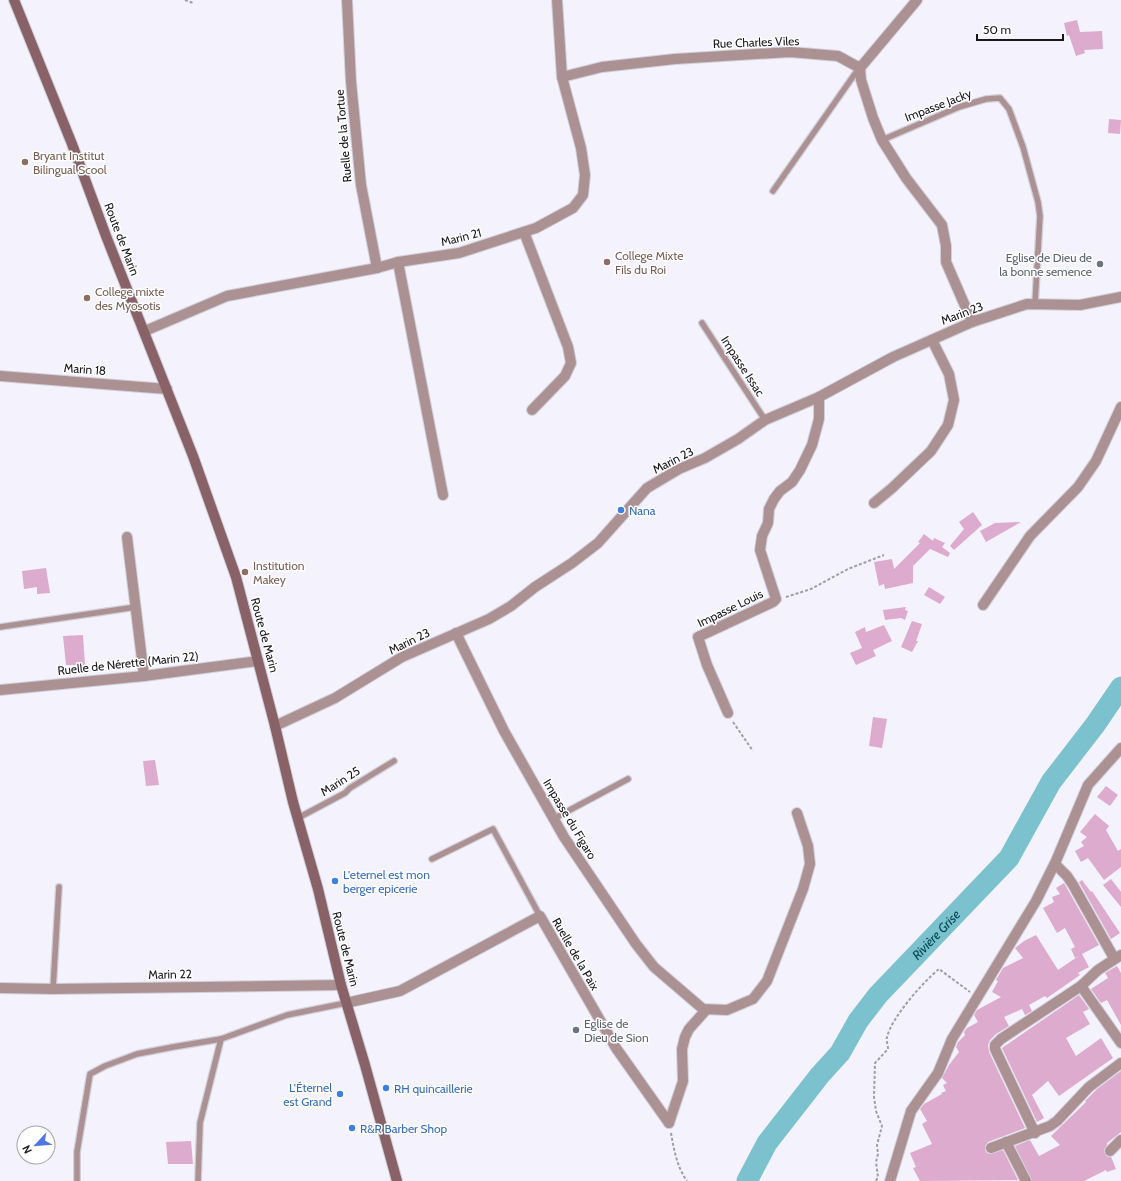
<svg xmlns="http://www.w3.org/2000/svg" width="1121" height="1181" font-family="Cabin,sans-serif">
	<rect width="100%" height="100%" fill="#f4f2fd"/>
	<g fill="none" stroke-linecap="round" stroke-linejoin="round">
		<!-- river -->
		<path stroke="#7bc2ce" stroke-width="21" id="s1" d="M747,1181L767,1143L820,1075L840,1053L858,1021L878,995L1009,858L1051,782L1095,725L1121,687"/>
	</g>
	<!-- building -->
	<g fill="#ddabcd">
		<path d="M1077,20L1080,32L1102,31L1103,49L1084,50L1085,53L1076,56L1069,35L1067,36L1064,23Z"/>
		<path d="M1109,119L1121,120L1120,134L1108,133Z"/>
		<path d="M973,512L982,525L954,550L950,546L964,529L959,522Z"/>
		<path d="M1021,522L986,542L980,531L995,523Z"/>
		<path d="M924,534L933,541L934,538L945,543L942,547L950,553L948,557L930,549L913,566V583L885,589L884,584L879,586L874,562L892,559L894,569L920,543L918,542Z"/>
		<path d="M46,568L50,593L37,594V587L24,589L22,571Z"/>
		<path d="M929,587L945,597L940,604L924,595Z"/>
		<path d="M906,607L905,610L908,611L905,620L901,618L885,620L883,610Z"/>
		<path d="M912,621L922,624L916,641H918L912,652L901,647Z"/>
		<path d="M884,625L892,641L873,650L876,656L856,665L850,653L862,648L855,632L865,627L866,632Z"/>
		<path d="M83,635L85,665H66L63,636Z"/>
		<path d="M873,717L887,719L882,748L869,746Z"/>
		<path d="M155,760L159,785L146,786L143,761Z"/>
		<path d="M1106,786L1118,795L1110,806L1097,797Z"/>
		<path d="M1095,814L1109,826L1106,830L1118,851L1121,849V867L1104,880L1088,858L1081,862L1075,851L1084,846L1081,842L1087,837L1080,832Z"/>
		<path d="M1111,879L1121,892V907L1103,885Z"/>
		<path d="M1082,880L1091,892L1092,891L1120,933L1111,939L1079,882Z"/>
		<path d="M1064,883L1099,945L1082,954L1089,967L1078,973L1080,975L1047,998L1045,996L1029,1005L1032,1011L1025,1015L1022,1009L1004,1017L1009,1026L996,1034L990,1040L988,1045L989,1052L1025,1128L988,1142L985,1147V1150L987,1153L990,1154L1003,1150L1018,1180L920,1181L913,1168L916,1167L910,1153L932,1144L922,1124L927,1121L920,1109L924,1104L942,1094L941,1093L946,1091L943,1085L947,1083L942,1078L949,1065L959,1052L956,1047L958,1042L965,1035L964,1032L967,1028L978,1022L974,1015L977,1010L1001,997L992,992L998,981L996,980L1003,968L1023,958L1015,948L1024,941L1036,935L1058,970L1080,955L1075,958L1071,949L1075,947L1065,928L1057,933L1043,908L1054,902L1052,897L1060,894L1056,888Z"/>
		<path d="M1117,966L1121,973V1025L1107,1000L1101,1003L1091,989L1108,978L1105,973Z"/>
		<path d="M1079,995L1089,1009L1083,1012L1090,1024L1066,1038L1076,1056L1101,1038L1113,1058L1059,1096L1048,1081L1032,1095L1044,1118L1037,1122L1002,1048Z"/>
		<path d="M1121,1071V1132L1107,1143V1145L1104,1150L1106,1156L1111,1157L1116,1169L1107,1172L1106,1170L1084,1181H1032L1015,1146L1030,1140L1039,1156L1060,1145L1051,1136L1086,1102L1085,1101L1097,1089Z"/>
		<path d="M191,1141L193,1164H168L166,1142Z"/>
	</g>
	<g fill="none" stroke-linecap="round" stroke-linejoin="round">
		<!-- service casing -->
		<g stroke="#d1cfd9" stroke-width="8">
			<g id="service">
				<path d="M882,140L959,107L986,99L1000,98L1009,109L1023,147L1038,202L1040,216L1035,304"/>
				<path d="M773,191L859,68"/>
				<path d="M702,323L765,420"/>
				<path d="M0,627L136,607"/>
				<path d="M298,818L345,793L350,788L394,761"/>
				<path d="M553,819L628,779"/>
				<path d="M432,859L493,829L540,916"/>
				<path d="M53,989L59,887"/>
				<path d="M77,1181V1152L90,1074L105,1066L137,1054L173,1047L221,1039L287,1015L346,1003"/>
				<path d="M198,1181L200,1123L221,1039"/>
			</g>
		</g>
		<!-- minor casing -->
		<g stroke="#d1cfd9" stroke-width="12">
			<g id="minor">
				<path d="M347,0L351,82L361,185L377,268"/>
				<path d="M860,68L861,80L873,118L882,140L906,178L942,225L946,246V262L972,322"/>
				<path d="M860,68L917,0"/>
				<path d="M562,77L602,67L675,59L790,52L838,56L860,68"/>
				<path d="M524,232L568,347L571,363L565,376L532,410"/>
				<path d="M398,262L443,495"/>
				<path d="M145,331L227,296L377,268L398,262L459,253L536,228L573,208L583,195L585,175L581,148L562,77L557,0"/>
				<path d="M0,376L167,389"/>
				<path d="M874,503L891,489L931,451L948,425L954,400L949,374L932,340"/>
				<path d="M127,537L144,676"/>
				<path d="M983,605L1030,536L1078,487L1096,461L1121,407"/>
				<path d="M456,633L504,731L564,837L636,944L654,967L703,1009L727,1010L753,999L767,981L803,889L810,864L808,846L797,813"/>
				<path d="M0,690L144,676L258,661"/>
				<path d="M728,713L707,665L698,637L773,602L776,599L760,550L762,536L768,523L769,509L774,499L780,491L792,482L800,470L812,445L819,419V397"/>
				<path d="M275,726L335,698L402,657L489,619L511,606L535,587L572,563L598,543L647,488L679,469L705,458L738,439L765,420L819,397L893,357L972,322L1027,304L1080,305L1121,297"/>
				<path d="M1055,864L1067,876L1073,885L1114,958"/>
				<path d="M1081,986L1121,1043"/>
				<path d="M0,988L53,989L341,985"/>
				<path d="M346,1003L400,991L540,916L616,1048L669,1123"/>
				<path d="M669,1123L683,1081L682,1049L685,1037L689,1029L706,1010"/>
				<path d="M1035,1133L995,1049V1045L1001,1039L1081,986L1098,970L1121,955"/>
				<path d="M1006,1142L1026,1181"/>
				<path d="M991,1148L1050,1126L1057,1121L1089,1087L1121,1063"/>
				<path d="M1110,1151L1121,1140"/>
				<path d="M890,1181L911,1111L938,1073L952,1039L1036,901L1056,861L1088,785L1121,748"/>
			</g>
		</g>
		<!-- secondary casing -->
		<g stroke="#d1cfd9" stroke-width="12">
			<path id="secondary" d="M14,0L72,144L106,236L193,456L236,577L275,726L293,802L318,889L341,985L365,1065L397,1181"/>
		</g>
		<!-- path -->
		<g stroke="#9f9ea6" stroke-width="2" stroke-dasharray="3 2" stroke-linecap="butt">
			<path d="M185,0L193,3"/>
			<path d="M786,597L811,589L848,569L884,555"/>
			<path d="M733,722L753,751"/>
			<path d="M671,1133C674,1150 677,1167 687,1181"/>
			<path d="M876,1181L878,1177L876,1162L878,1154L877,1145L882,1126L876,1111L874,1097L875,1063L888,1049C888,1045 886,1041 887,1037C892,1017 923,982 939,969L970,992"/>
		</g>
		<!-- service -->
		<use href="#service" stroke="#ac9193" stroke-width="5.5"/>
		<!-- minor -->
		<use href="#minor" stroke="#ac9193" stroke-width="10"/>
		<!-- secondary -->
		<use href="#secondary" stroke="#886266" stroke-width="10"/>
	</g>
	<!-- markers -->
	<g fill="#8d6e63" stroke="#fff" stroke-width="1.5">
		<circle cx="25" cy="162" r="4"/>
		<circle cx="607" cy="262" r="4"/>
		<circle cx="87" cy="298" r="4"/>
		<circle cx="245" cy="572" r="4"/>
	</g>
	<g fill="#6b7280" stroke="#fff" stroke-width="1.5">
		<circle cx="1100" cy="264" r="4"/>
		<circle cx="576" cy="1030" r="4"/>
	</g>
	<g fill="#3f7fe0" stroke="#fff" stroke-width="1.5">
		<circle cx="621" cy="510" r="4"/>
		<circle cx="335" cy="881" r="4"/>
		<circle cx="386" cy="1088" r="4"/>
		<circle cx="340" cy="1094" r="4"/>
		<circle cx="352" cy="1128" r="4"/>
	</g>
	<g text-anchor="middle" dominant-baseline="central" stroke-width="3" stroke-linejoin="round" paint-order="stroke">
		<!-- street labels -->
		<g font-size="12" fill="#17161a" stroke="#fff">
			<text transform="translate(756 42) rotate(-2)">Rue Charles Viles</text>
			<text transform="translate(938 105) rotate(-21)">Impasse Jacky</text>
			<text transform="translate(343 136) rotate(-95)">Ruelle de la Tortue</text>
			<text transform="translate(461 237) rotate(-14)">Marin 21</text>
			<text transform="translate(122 239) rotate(69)">Route de Marin</text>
			<text transform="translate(962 313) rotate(-21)">Marin 23</text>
			<text transform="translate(743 366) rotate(57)">Impasse Issac</text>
			<text transform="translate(85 369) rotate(4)">Marin 18</text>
			<text transform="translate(673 460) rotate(-27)">Marin 23</text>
			<text transform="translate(730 608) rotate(-26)">Impasse Louis</text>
			<text transform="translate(265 635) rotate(75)">Route de Marin</text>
			<text transform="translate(409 641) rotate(-26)">Marin 23</text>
			<text transform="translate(128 663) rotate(-6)">Ruelle de Nérette (Marin 22)</text>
			<text transform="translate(340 781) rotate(-32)">Marin 25</text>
			<text transform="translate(570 819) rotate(59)">Impasse du Figaro</text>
			<text transform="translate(346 949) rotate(76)">Route de Marin</text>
			<text transform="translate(576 954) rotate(60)">Ruelle de la Paix</text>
			<text transform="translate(170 974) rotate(-1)">Marin 22</text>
		</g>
		<!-- education labels -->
		<g font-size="12" fill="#785e54" stroke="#fff" text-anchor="start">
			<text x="33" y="155">Bryant Institut<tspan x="33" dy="14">Bilingual Scool</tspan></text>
			<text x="615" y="255">College Mixte<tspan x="615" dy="14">Fils du Roi</tspan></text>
			<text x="95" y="291">College mixte<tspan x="95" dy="14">des Myosotis</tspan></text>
			<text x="253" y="565">Institution<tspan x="253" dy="14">Makey</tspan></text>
		</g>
		<!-- worship labels -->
		<g font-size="12" fill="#5b616d" stroke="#fff" text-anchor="end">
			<text x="1092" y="257">Eglise de Dieu de<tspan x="1092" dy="14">la bonne semence</tspan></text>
			<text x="584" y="1023" text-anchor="start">Eglise de<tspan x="584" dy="14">Dieu de Sion</tspan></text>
		</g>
		<!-- shop labels -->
		<g font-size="12" fill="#366cbe" stroke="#fff" text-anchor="start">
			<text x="629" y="510">Nana</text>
			<text x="343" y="874">L'eternel est mon<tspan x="343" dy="14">berger epicerie</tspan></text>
			<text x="332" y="1087" text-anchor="end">L'Éternel<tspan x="332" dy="14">est Grand</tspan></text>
			<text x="394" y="1088">RH quincaillerie</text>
			<text x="360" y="1128">R&amp;R Barber Shop</text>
		</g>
		<!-- water labels -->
		<g font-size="13" font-style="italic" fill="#024750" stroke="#fff">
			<text stroke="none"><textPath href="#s1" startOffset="312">Rivière Grise</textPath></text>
		</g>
	</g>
	<!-- north arrow -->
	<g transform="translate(36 1145) rotate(244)"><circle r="19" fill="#ffffff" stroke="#a2a2a3"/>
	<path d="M0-3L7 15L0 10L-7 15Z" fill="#5175e9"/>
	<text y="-6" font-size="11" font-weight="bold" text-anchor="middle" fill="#17161a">N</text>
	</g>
	<!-- scale -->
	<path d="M977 34v6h86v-6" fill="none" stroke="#17161a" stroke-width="2"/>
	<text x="983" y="34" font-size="12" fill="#17161a" stroke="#ffffff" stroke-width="3" paint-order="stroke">50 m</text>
</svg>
